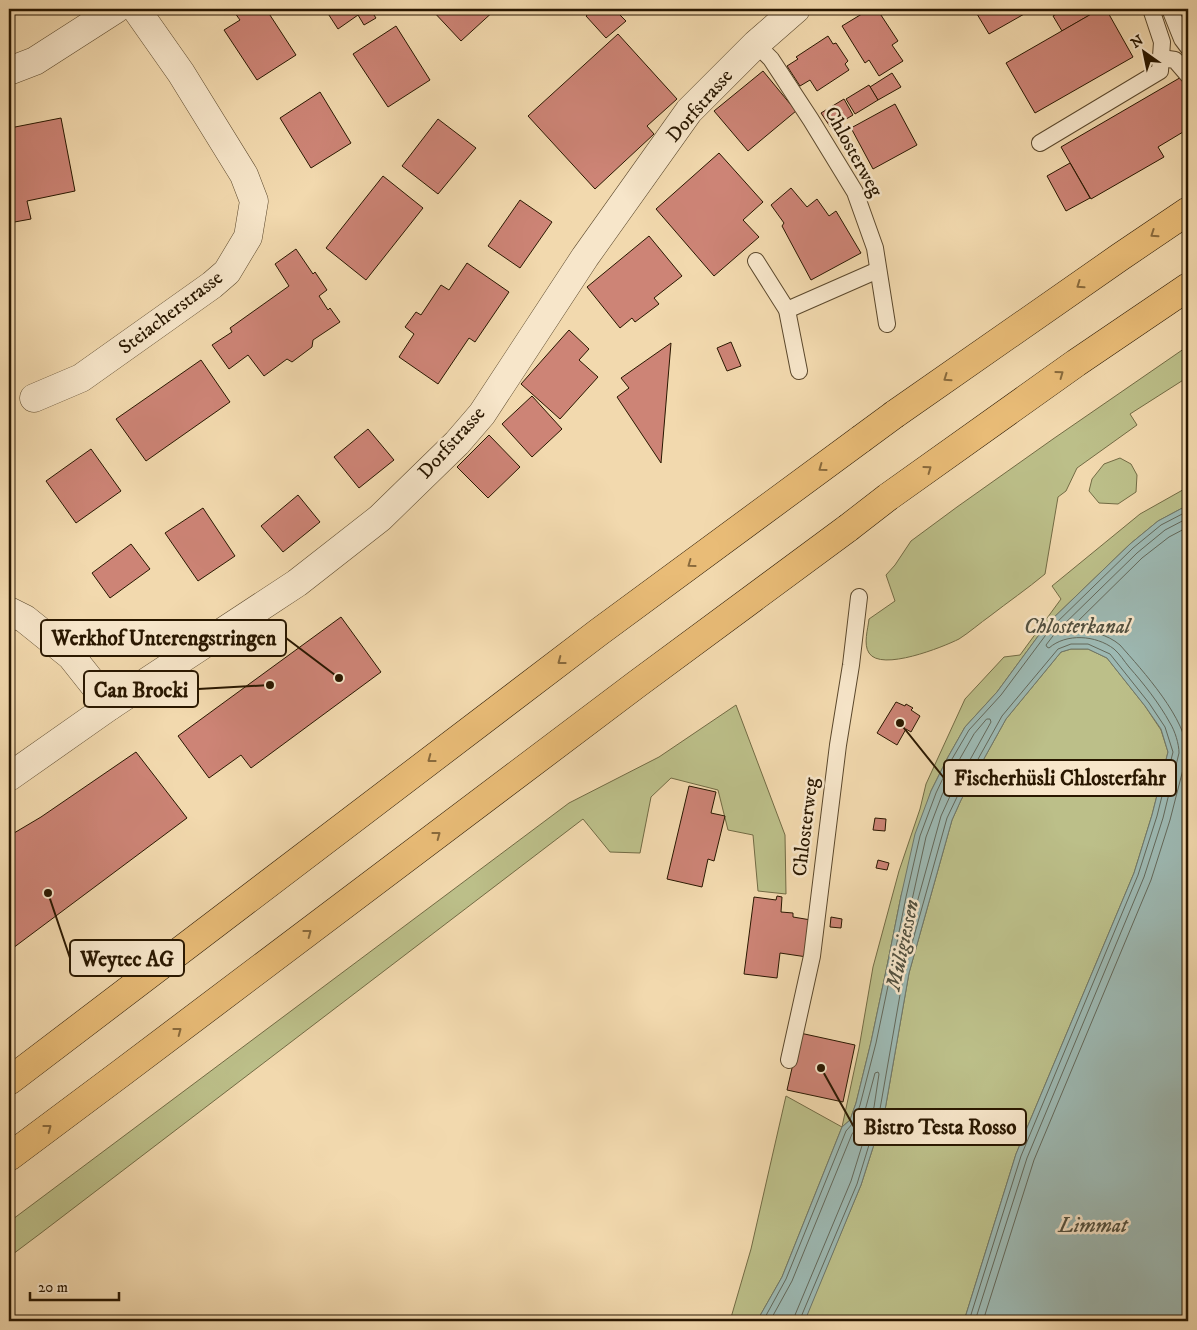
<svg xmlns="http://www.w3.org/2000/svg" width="1197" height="1330" font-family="'IM FELL DW Pica',serif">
	<rect width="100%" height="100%" fill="#f2d9ae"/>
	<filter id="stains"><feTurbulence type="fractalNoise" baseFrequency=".004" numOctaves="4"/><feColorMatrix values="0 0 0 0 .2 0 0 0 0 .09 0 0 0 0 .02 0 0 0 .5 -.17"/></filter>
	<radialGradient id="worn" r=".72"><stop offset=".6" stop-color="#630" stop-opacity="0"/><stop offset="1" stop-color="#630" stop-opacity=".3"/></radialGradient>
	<!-- green -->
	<g fill="#bcbf89" stroke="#726b44">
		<path d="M1188,346V377L1130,414L1137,425L1077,468L1066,491L1058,497L1045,574C1027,589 1008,602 990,616C980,623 970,632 959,639C943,647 881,672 869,653C863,644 868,629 869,619L895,601L886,575L895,565L911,541L957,507L1053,439Z"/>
		<path d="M1120,458L1131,464L1137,475L1136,492L1118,504L1099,503L1089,491L1092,479L1104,464Z"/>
		<path d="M1188,487V505L1158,521L1130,544L1047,624L997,692L965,727L948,757L931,791L901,896L887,966L871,1042L856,1103L850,1120L842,1127L782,1277L757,1321H730L751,1249L786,1096L842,1127L859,1048L873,967L899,871L920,809L926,784L965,699L1004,657L1020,655L1061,599L1052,586L1140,514Z"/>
		<path d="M1071,649H1088L1107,658L1145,706L1161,730L1168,752L1152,815L1134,873L1016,1154L964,1321H804L861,1185L885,1110L909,973L952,820L961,800L1006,719L1061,652Z"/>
		<path d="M736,705L785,835L786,894L758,891L753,835L728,830L718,790L671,778L651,797L640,853L610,852L583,819L41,1233L9,1257V1222L569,803L659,757Z"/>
	</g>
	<!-- water -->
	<path fill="#9db9b3" stroke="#6f786b" d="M1188,505V1321H964L1016,1154L1134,873L1152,815L1168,752L1161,729L1145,706L1107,658L1088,649H1071L1061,652L1006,719L961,800L952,820L909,973L885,1110L861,1185L806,1318L804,1321H757L782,1277L842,1127L850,1120L856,1103L871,1042L887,966L901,896L915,834L931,791L948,757L965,727L997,692L1047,624L1130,544L1158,521Z"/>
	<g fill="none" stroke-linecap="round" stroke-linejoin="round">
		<!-- shore -->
		<g stroke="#63685a" stroke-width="1">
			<path d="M987,719H990L991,722L951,794L941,816L915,910L911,911L910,909L926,837L942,795L958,762L974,734Z"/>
			<path d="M763,1321L786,1279L846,1131L854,1122L860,1105L876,1043L892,967L906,897L920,836L936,793L952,759L969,730L1001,695L1051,628L1133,548L1161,525L1188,511"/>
			<path d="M770,1321L792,1281L852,1134L860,1123L866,1107L875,1073L878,1072L879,1074L874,1107L851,1181L795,1315L794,1321"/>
			<path d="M800,1321L801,1317L857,1184L880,1109L904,972L947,818L957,797L1002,716L1058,649L1071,644H1088L1110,654L1149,703L1165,727L1173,752L1157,816L1138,875L1021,1156L969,1321"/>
			<path d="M975,1321L1027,1158L1144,877L1163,818L1179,753C1179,744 1175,731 1170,723C1159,703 1144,684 1129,667C1124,661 1120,654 1114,649C1096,635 1066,633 1049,648L1047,647L1046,645L1056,632L1137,553L1165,530L1188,518"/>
			<path d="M983,1321L1034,1160L1151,880L1170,820L1187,754C1188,720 1142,670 1120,645C1107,634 1091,631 1074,630L1072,627L1142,558L1169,537L1188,527"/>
		</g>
	</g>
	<!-- building -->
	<g fill="#cd8476" stroke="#291700">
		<path d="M232,9H266L296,55L257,80L224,30L240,20Z"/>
		<path d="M325,9H370L376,18L364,25L358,15L338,29Z"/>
		<path d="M431,9H496L461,41Z"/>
		<path d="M594,9H596L601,14L607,9H614L626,21L606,38L586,16Z"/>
		<path d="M870,9H877L898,41L892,45L903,61L879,76L869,60L865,63L842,26Z"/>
		<path d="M974,9H1033L989,34Z"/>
		<path d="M1065,9H1100L1062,31L1053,16Z"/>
		<path d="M1100,9H1106L1133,57L1035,113L1006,63Z"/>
		<path d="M396,26L430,80L388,107L353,54Z"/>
		<path d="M618,34L677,99L647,126L654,134L595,189L528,116Z"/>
		<path d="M828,36L833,44L836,43L848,61L845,64L849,70L817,91L810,80L800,86L787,66L798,59L796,57Z"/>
		<path d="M763,71L796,111L748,151L714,111Z"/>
		<path d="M892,73L901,87L878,100L870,87Z"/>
		<path d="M1183,76L1188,85V129L1158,147L1164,157L1091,199L1061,147Z"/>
		<path d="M869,85L878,100L855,114L846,99Z"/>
		<path d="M320,92L351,143L311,168L280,118Z"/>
		<path d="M844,99L853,115L831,128L821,113Z"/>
		<path d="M895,104L917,145L873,169L851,128Z"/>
		<path d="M61,118L75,191L27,201L31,219L9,223V141L13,140L10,128Z"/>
		<path d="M438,119L476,148L438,194L402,166Z"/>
		<path d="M719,153L763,202L743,220L759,237L714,276L656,209Z"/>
		<path d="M1070,163L1090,198L1066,211L1047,176Z"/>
		<path d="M383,176L423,208L366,280L326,248Z"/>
		<path d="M791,188L807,207L817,199L829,216L836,211L861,253L811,280L782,226L784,223L771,205Z"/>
		<path d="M520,200L552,222L520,268L488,246Z"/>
		<path d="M649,236L682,276L654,298L659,304L635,322L632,318L620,328L587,287Z"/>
		<path d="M296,249L313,274L315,272L327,290L319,296L328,310L330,308L340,322L313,340L312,347L292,362L287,359L264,376L248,355L229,369L212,345L232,332L230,328L289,286L275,264Z"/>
		<path d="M467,263L509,292L475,342L469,338L438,384L399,357L414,334L405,327L416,312L421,315L441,285L449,290Z"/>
		<path d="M569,330L589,349L579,360L598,377L560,419L521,384Z"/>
		<path d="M731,342L741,366L727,371L717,348Z"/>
		<path d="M671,343L661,463L617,397L629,388L621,378Z"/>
		<path d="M201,360L230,402L146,461L116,419Z"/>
		<path d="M532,396L562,429L532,457L502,424Z"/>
		<path d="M368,429L394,460L359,488L334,457Z"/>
		<path d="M489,435L520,467L488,498L457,467Z"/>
		<path d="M91,449L121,491L76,523L46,481Z"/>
		<path d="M298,495L320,522L283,552L261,526Z"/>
		<path d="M203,508L235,556L198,581L165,533Z"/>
		<path d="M131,544L150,569L110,598L92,573Z"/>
		<path d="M341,617L381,672L251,768L241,755L209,778L178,736Z"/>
		<path d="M896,702L905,706L906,704L913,708L911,710L920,716L911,732L906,729L897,745L877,733Z"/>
		<path d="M136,752L187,818L9,951V836L41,817Z"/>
		<path d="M689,786L716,792L711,813L725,816L714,861L708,859L702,887L667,879Z"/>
		<path d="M875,818L886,819L885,831L873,830Z"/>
		<path d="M878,860L889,863L887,870L876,868Z"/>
		<path d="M777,896L782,897L781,912L793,913V917L811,920L807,957L780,953L777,978L744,974L754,897L776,900Z"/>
		<path d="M831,917L842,919L841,928L830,927Z"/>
		<path d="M800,1033L855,1045L843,1102L787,1090Z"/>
	</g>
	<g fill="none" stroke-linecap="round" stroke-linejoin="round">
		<!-- service casing -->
		<g stroke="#5b482c" stroke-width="18">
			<g id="service">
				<path d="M1170,9L1182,39L1188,47"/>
				<path d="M756,44L771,59L811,120L855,192L875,248L887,324"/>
				<path d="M1161,58L1175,60L1188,75"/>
				<path d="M1040,143L1160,71L1162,42L1151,9"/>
				<path d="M756,261L787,310L799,371"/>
				<path d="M787,310L878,270"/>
				<path d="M789,1060L812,956L838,745L851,665L859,597"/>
			</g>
		</g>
		<!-- minor casing -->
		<g stroke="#5b482c" stroke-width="29">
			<g id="minor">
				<path d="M9,71L35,61L116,9"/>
				<path d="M34,398L81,378L212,285L227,272L248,237L254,201L244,175L181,73L136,9"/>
				<path d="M9,611L25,619L71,656L94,685L110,706"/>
			</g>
		</g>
		<!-- tertiary casing -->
		<g stroke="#5b482c" stroke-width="29">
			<path id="tertiary" d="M9,777L110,706L297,583L380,518L457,443L482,414L585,257L689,111L756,44L796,9"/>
		</g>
		<!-- motorway casing -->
		<g stroke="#291700" stroke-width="29">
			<g id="motorway">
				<path d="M895,414L1120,257L1188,211"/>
				<path d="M888,497L1076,363L1188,287"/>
				<path d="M9,1081L599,632L861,439"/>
				<path d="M9,1157L120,1074L637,684L848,528"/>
			</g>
		</g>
		<!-- service -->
		<use href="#service" stroke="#f7e6ca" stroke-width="16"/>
		<!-- minor -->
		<use href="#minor" stroke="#f7e6ca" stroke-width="28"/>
		<!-- tertiary -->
		<use href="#tertiary" stroke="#f7e6ca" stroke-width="28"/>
		<!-- motorway -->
		<use href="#motorway" stroke="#e9bc77" stroke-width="28"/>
		<!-- motorway-bridge casing -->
		<g stroke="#291700" stroke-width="29" stroke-linecap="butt">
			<g id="motorway-bridge">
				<path d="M861,439L895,414"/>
				<path d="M848,528L888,497"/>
			</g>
		</g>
		<!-- motorway-bridge -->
		<use href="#motorway-bridge" stroke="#e9bc77" stroke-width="28"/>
	</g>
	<!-- one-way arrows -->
	<defs><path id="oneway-chevron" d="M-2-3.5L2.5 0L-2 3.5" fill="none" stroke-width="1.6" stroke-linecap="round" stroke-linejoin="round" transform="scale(1.25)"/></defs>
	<g stroke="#896a3c">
		<use href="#oneway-chevron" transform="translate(1154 234) rotate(146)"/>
		<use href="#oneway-chevron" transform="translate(1080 285) rotate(145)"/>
		<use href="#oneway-chevron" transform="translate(1060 374) rotate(-36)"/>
		<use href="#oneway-chevron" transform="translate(947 378) rotate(145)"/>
		<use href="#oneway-chevron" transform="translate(822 468) rotate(144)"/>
		<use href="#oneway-chevron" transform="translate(928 469) rotate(-36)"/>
		<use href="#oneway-chevron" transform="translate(691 564) rotate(144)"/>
		<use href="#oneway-chevron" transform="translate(561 661) rotate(143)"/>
		<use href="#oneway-chevron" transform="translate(431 759) rotate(143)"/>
		<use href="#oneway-chevron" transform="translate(437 835) rotate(-37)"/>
		<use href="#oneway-chevron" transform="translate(308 933) rotate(-37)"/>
		<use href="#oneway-chevron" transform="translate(178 1031) rotate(-37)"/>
		<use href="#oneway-chevron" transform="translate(48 1128) rotate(-37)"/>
	</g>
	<g text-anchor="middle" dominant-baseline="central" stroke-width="5" stroke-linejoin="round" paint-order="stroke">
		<!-- street labels -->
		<g font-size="20" fill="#291700" stroke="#f7e6ca">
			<text transform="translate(700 106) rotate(-49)">Dorfstrasse</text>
			<text transform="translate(853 152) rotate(61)">Chlosterweg</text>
			<text transform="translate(171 313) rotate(-37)">Steiacherstrasse</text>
			<text transform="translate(452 443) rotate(-48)">Dorfstrasse</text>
			<text transform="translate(806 827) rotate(-83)">Chlosterweg</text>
		</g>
		<!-- water labels -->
		<g font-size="21" font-style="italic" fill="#52503f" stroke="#f7e6ca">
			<text x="1077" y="627">Chlosterkanal</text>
			<text transform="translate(903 945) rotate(-78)">Müligiessen</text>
			<text x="1093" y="1226">Limmat</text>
		</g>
	</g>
	<!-- callouts -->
	<path fill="none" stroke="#291700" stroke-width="2" d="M339 678L286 638M270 685L198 689M900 723L944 778M48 893L70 958M821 1068L854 1127"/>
	<g fill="#291700" stroke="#f7e6ca" stroke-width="2">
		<circle cx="339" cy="678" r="5"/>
		<circle cx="270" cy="685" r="5"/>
		<circle cx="900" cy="723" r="5"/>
		<circle cx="48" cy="893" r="5"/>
		<circle cx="821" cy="1068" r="5"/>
	</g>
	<g fill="#f7e6ca" stroke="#291700" stroke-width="2">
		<rect x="41" y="620" width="245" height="36" rx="5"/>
		<rect x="84" y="671" width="114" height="36" rx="5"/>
		<rect x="944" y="760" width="232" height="36" rx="5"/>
		<rect x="70" y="940" width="114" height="36" rx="5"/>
		<rect x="854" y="1109" width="172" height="36" rx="5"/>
	</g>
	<g font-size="21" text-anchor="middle" font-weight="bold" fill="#291700">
		<text x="164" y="645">Werkhof Unterengstringen</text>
		<text x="141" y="697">Can Brocki</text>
		<text x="1060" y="785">Fischerhüsli Chlosterfahr</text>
		<text x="127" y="966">Weytec AG</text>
		<text x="940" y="1134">Bistro Testa Rosso</text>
	</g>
	<!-- margin -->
	<rect width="1197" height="1330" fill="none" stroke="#f2d9ae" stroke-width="30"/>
	<rect x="10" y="10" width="1177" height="1310" fill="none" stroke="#291700" stroke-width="2.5"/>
	<rect x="15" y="15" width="1167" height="1300" fill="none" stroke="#291700"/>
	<!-- north arrow -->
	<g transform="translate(1144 52) rotate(327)" stroke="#f7e6ca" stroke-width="4" paint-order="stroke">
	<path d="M0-4L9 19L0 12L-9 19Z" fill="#291700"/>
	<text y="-8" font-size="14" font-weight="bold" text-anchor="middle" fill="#291700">N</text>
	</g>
	<!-- scale -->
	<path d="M30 1292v8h89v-8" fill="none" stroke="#291700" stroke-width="2.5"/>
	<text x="38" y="1292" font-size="15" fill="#291700" stroke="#f7e6ca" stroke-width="4" paint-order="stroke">20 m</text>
	<rect width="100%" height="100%" filter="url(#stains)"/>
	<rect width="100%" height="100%" fill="url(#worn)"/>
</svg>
